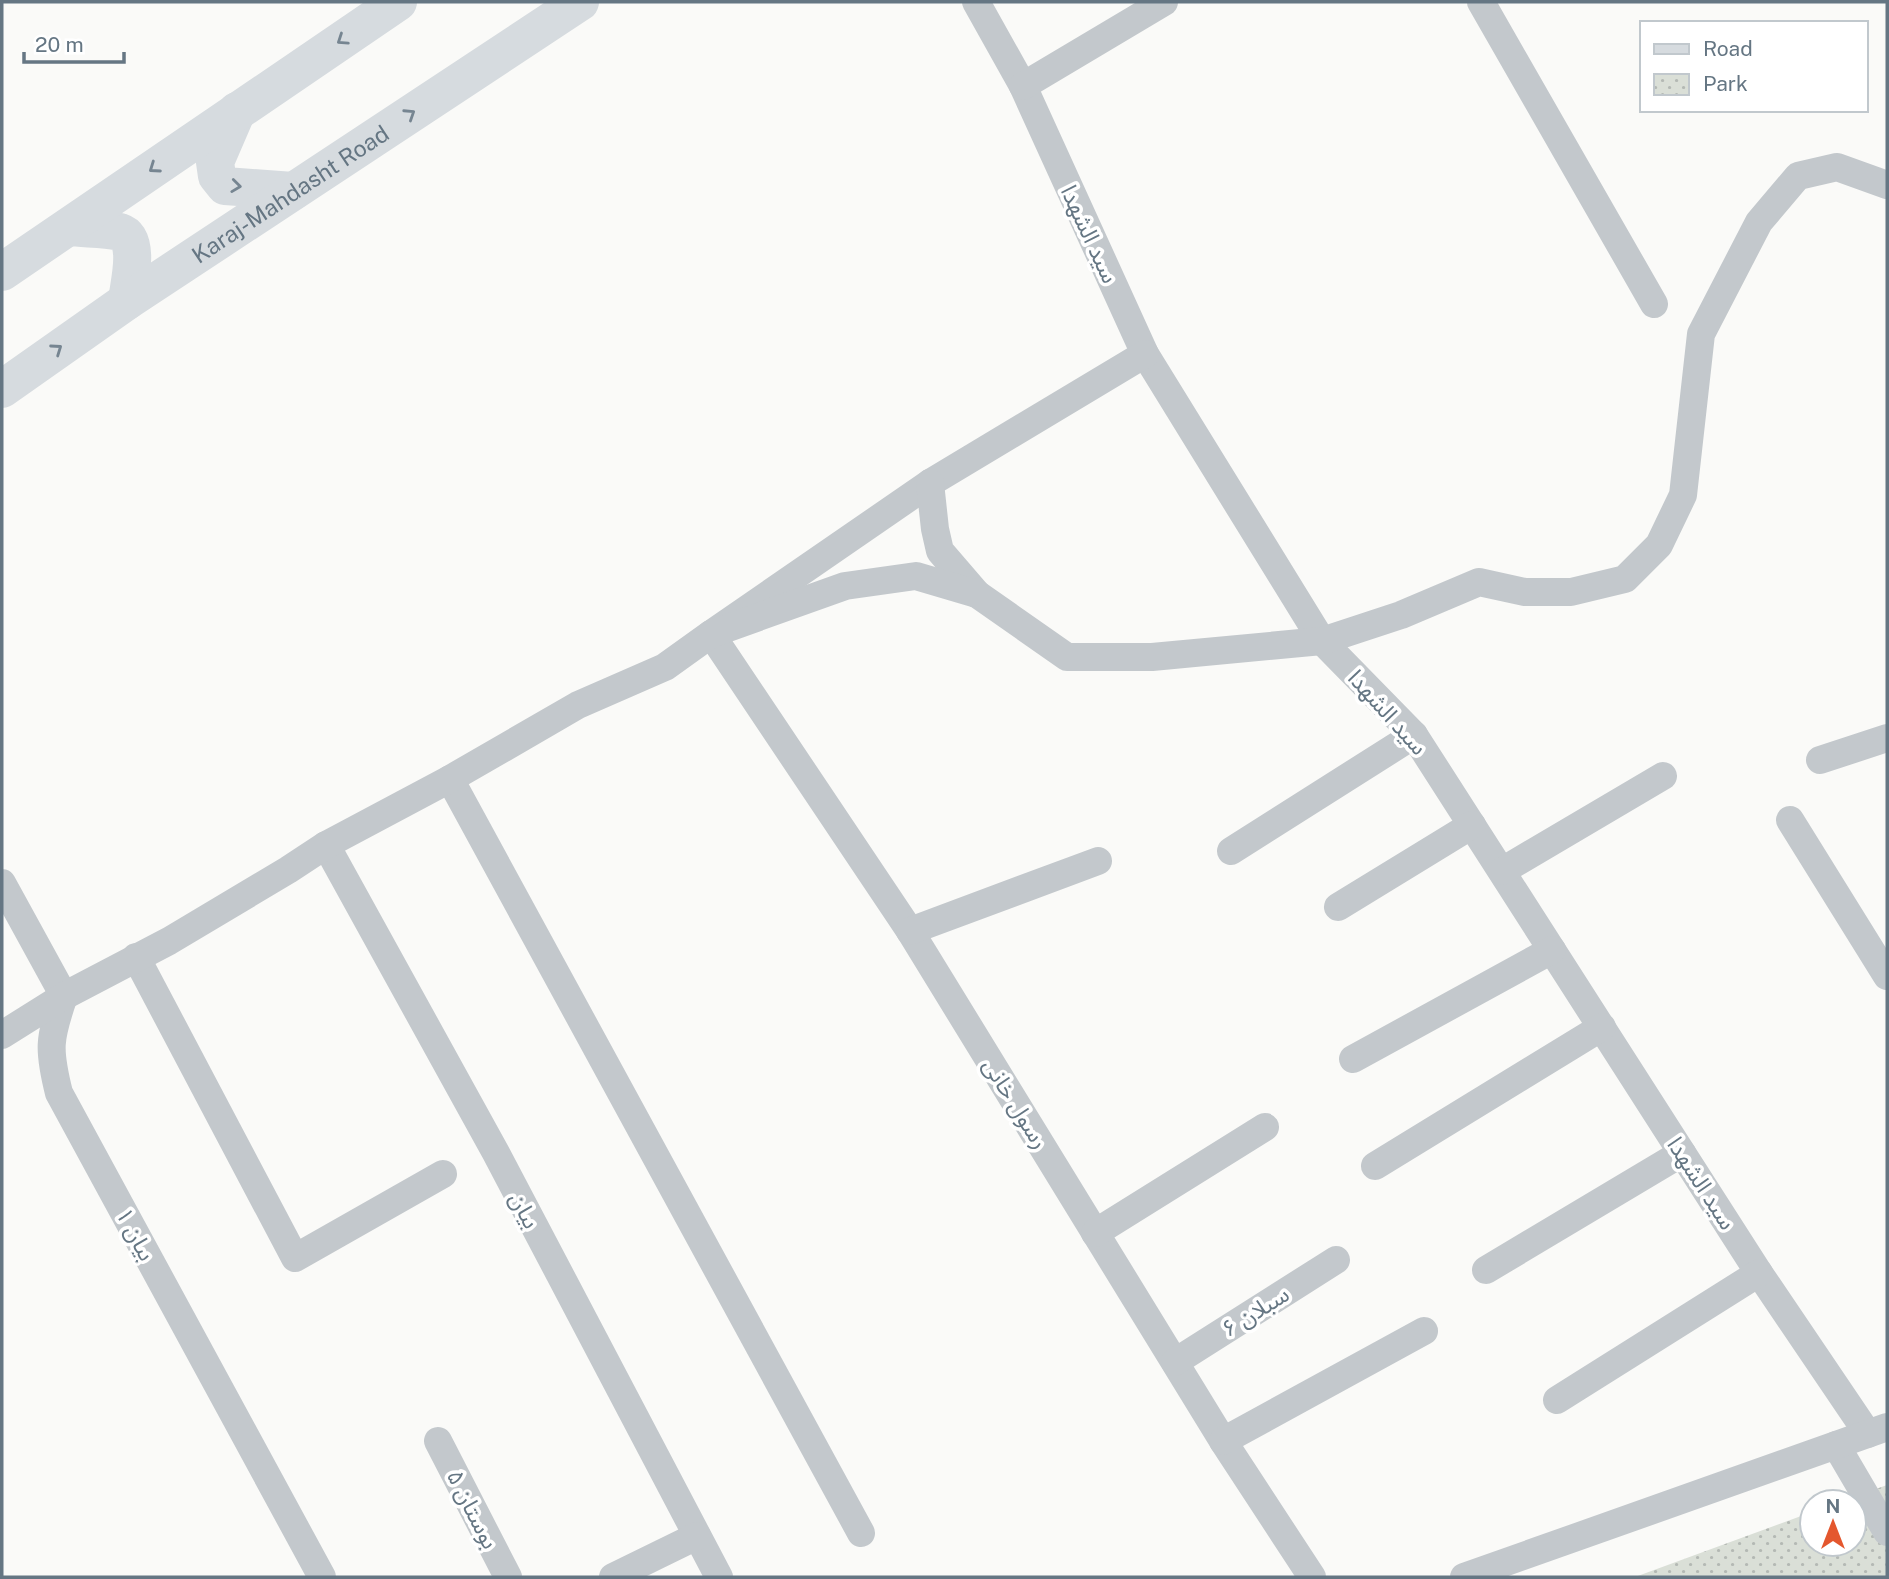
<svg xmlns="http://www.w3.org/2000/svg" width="1889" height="1579" font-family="'Public Sans','Noto Sans Arabic',sans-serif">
	<defs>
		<pattern id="park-dots" width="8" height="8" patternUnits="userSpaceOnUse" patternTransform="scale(1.75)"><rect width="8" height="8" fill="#dadfd7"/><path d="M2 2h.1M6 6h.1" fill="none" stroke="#b4b9b4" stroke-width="1.8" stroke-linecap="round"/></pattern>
	</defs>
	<rect width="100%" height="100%" fill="#fafaf8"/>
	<!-- park -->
	<path fill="url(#park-dots)" d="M1887,1485V1577H1635L1812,1512V1544H1854V1502H1840Z"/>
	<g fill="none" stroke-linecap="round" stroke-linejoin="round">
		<!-- minor -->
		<g stroke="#c3c8cc" stroke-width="28">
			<path d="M976,2L1023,86L1145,354L1322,641L1414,735L1759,1273L1868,1434"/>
			<path d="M1481,2L1654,304"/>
			<path d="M1023,86L1164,2"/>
			<path d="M1145,354L930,483L711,634L910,931L1223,1441L1312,1577"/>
			<path d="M930,483L935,529L940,551L977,594"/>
			<path d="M1820,760L1887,738"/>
			<path d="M450,779L861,1533"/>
			<path d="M1790,820L1887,976"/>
			<path d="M326,845L496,1153L719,1577"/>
			<path d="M1231,851L1414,735"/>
			<path d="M1502,871L1663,776"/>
			<path d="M2,883L64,996C49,1039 48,1049 59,1093L322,1577"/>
			<path d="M1338,907L1472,825"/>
			<path d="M910,931L1098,861"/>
			<path d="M136,957L295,1258L443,1174"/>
			<path d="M2,1035L64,996L169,941L288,870L326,845L450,779L578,705L665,667L711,634L845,586L916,576L977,594L1067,657H1152L1322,641L1401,615L1479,582L1525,592H1571L1625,579L1659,545L1683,495L1701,334L1759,222L1798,176L1837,167L1887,185"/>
			<path d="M1353,1059L1552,950"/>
			<path d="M1375,1166L1602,1027"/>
			<path d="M1095,1233L1265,1127"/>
			<path d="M1486,1270L1682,1153"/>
			<path d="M1175,1362L1336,1260"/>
			<path d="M1557,1400L1759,1273"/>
			<path d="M438,1441L508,1577"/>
			<path d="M1223,1441L1424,1331"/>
			<path d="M1836,1445L1887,1532"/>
			<path d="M613,1577L697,1536"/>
			<path d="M1464,1577L1887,1427"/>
		</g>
		<!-- primary -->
		<g stroke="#d6dbdf" stroke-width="38">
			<path d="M237,111L215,162L217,176L225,186L293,191"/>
			<path d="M69,227C85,229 105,228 120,232C141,239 129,283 127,301"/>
			<path d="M2,272L398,2"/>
			<path id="s1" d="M2,389L127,301L580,2"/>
		</g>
	</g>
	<!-- one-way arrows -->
	<defs><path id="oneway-chevron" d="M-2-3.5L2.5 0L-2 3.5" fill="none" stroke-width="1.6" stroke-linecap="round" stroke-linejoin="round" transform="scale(1.75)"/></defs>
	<g stroke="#768591">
		<use href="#oneway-chevron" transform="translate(342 40) rotate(146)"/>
		<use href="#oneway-chevron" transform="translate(410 114) rotate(-33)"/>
		<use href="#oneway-chevron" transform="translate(154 168) rotate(145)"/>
		<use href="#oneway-chevron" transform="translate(236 186) rotate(7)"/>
		<use href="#oneway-chevron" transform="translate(57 349) rotate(-35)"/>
	</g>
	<g text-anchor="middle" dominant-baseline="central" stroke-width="7" stroke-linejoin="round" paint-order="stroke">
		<!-- street labels -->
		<g font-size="23" fill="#657683" stroke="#fff">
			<text stroke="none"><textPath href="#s1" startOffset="348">Karaj-Mahdasht Road</textPath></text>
			<text transform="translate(1090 234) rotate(65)">سید الشهدا</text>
			<text transform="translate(1388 712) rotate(48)">سید الشهدا</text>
			<text transform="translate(1016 1103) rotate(58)">رسول خانی</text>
			<text transform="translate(1702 1183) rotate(57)">سید الشهدا</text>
			<text transform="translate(525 1210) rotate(62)">بیان</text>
			<text transform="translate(136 1234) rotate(62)">بیان ۱</text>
			<text transform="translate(1255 1311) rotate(-32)">سبلان ۶</text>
			<text transform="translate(473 1509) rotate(63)">بوستان ۵</text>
		</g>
	</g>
	<!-- border -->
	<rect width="1889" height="1579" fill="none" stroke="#657683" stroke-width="7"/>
	<!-- legend -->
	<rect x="1640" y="21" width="228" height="91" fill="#ffffff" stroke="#c1c8cd" stroke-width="2"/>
	<rect x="1654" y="44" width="35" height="10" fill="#d6dbdf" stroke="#c1c8cd" stroke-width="2"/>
	<text x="1703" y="56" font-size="21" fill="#657683">Road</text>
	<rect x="1654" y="74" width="35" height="21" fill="url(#park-dots)" stroke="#c1c8cd" stroke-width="2"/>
	<text x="1703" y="91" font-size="21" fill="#657683">Park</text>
	<!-- north arrow -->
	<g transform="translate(1833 1523)"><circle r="33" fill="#ffffff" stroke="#c1c8cd" stroke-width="2"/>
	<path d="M0-5L12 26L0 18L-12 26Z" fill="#e4572e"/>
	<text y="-10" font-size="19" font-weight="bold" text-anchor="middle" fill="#657683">N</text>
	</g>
	<!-- scale -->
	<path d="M24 52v10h100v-10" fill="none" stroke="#657683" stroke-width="3.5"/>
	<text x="35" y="52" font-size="21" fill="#657683" stroke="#ffffff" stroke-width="5" paint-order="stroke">20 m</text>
</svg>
